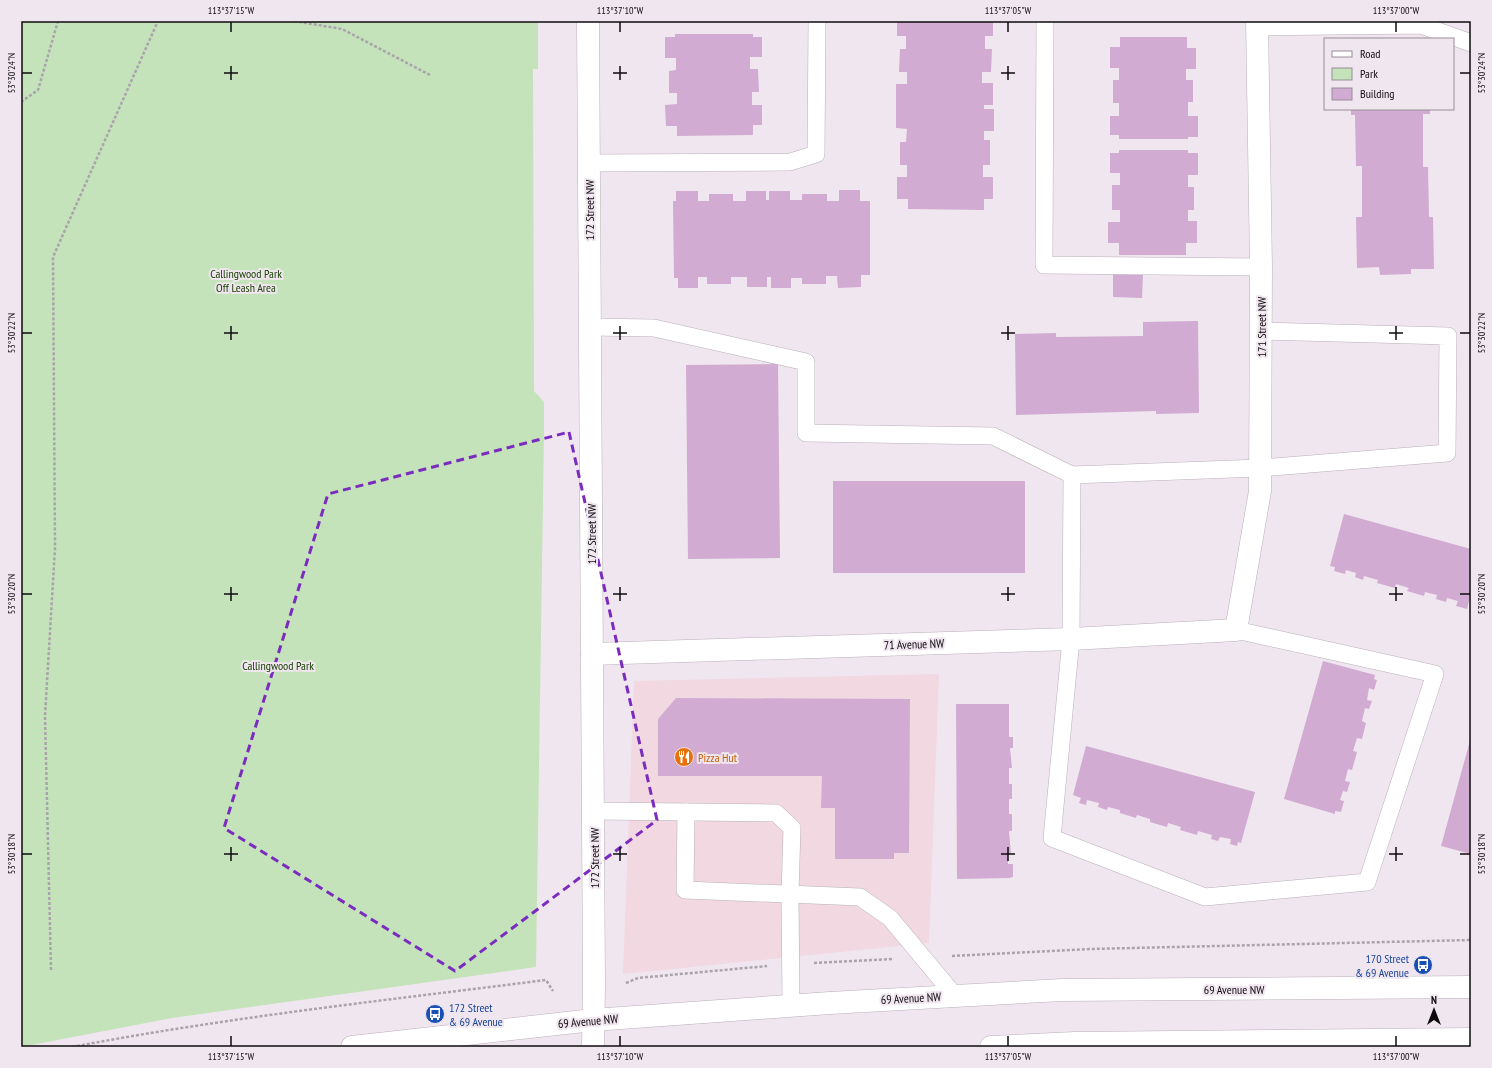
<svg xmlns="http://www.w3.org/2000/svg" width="1492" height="1068" font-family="'PT Sans Narrow',sans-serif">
	<rect width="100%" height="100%" fill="#f0e6ef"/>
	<!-- commercial -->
	<path fill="#f1d8e1" d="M939,674L929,943L623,974L634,681Z"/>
	<!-- green -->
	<path fill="#c4e3ba" d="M21,21H538V69H533L534,391L544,402V432L536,967L172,1018L21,1047Z"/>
	<!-- building -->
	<g fill="#d1abd1">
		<path d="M897,21H993V36H985V49H992L991,72H982V83H993V105H984V109H994V131H984V140H990V165H983V177H993V199H984V210L908,209V199H897V177H907V165H900V142H906L907,129L896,128V84H907V72H899L900,49H906V36H897Z"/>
		<path d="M675,34H753V37H762V57H750V69H758L759,92H752V105H762V125H753V135L677,136V126H666L665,105L677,104V93H669V71L676,70V58H665V37H675Z"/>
		<path d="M1120,37H1187V48H1196V69H1186V80H1193V102H1188V116H1198V137H1188V139H1119V135H1110V116H1119V103H1113V80H1119V68H1110V47H1120Z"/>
		<path d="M1351,109H1430V114H1423V167H1428L1429,217H1433L1434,269H1411V274L1380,275L1379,267L1357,268L1356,217H1362V166H1356L1355,115H1351Z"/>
		<path d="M1119,150H1188V153H1198V175H1188V187H1194V210H1188V221H1197V243H1186V255H1119V243H1108V222H1120V210H1112V185H1120V173H1110V153H1119Z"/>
		<path d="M839,190H860V201H870V275H861V287L838,288L837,276H826V284H802V278H791V288H771V277H767V287H747V277H731V284H707V277H698V288H678V278H674L673,201H676V191H698V201H709V194H733V201H746V191H766V200H769V191H790V200H802V194H827V201H839Z"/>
		<path d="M1113,274L1143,275L1142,298L1113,297Z"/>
		<path d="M1198,321L1199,413L1156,414V411L1016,415L1015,334L1056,333V337L1143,336V322Z"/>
		<path d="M778,364L780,558L688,559L686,365Z"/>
		<rect x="833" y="481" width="192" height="92"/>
		<path d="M1344,514L1471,549V593L1467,609L1456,606L1458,601L1447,598L1446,602L1436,599L1437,595L1425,592L1424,596L1407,591L1409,588L1396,584L1395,588L1377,583L1378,580L1364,576L1363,580L1355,577L1356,573L1346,570L1345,574L1334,571L1335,567L1330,566Z"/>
		<path d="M1323,661L1375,675L1374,679L1377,680L1374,690L1369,688L1367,700L1372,701L1369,709L1365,708L1362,721L1366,723L1362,739L1357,738L1353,751L1357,752L1352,770L1348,769L1345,781L1350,782L1347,792L1343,791L1340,800L1344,801L1341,812L1335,811V814L1284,799Z"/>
		<path d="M676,698L910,699L909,853H894V859H835V808H821L822,776H658V719Z"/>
		<path d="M956,704H1009V737H1013V748H1010L1012,768H1009V784H1012V799H1009V814H1012V831H1009L1011,854H1008V864H1013V877L1009,878L957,879Z"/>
		<path d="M1471,737V854L1441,846Z"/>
		<path d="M1086,746L1255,792L1241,843L1238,842L1237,846L1230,844L1231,839L1220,837L1218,841L1211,839L1212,835L1198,831L1197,835L1180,830L1181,827L1168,823L1167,827L1150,822V819L1137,815L1136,818L1120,813V810L1108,807L1107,810L1098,807L1099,803L1087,800L1086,805L1079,803L1081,798L1073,795Z"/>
	</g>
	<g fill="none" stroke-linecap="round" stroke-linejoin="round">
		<!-- lane casing -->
		<g stroke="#b9b0b9" stroke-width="18">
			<g id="lane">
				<path d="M1045,21L1044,265L1261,267"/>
				<path d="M1258,27L1421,25L1471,43"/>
				<path d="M589,163L790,162L816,154L817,21"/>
				<path d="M590,327L654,328L806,362V433L993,436L1072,475L1071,639L1052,838L1205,897L1367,882L1435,674L1236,630"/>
				<path d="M1072,475L1260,468L1447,453L1448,336L1261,331"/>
				<path d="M593,811L776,813L792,828L790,894L791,1006"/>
				<path d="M686,812L685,890L860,897L890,918L955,996"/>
			</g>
		</g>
		<!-- street casing -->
		<g stroke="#b9b0b9" stroke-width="23">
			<path id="street" d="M592,654L1071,639L1236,630L1260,491L1261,267L1257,21"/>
		</g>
		<!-- secondary casing -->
		<g stroke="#b9b0b9" stroke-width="23">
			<g id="secondary">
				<path d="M588,21L594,986L593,1047"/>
				<path d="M352,1047L593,1020L830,1003L1062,990L1471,987"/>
				<path d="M991,1047L1075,1043L1471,1039"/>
			</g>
		</g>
		<!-- path -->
		<g stroke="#aba3aa" stroke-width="2.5" stroke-dasharray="3 2" stroke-linecap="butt">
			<path d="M294,21L342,29L430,75"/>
			<path d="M21,102L38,90L58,21"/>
			<path d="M952,956L1090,949L1471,940"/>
			<path d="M814,963L893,959"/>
			<path d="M51,970L45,716L55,548L53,257L158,21"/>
			<path d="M626,983L638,978L767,966"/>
			<path d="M72,1047C229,1017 388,1000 546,980L553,991"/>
		</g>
		<!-- lane -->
		<use href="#lane" stroke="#fff" stroke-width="17"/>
		<!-- street -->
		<use href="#street" stroke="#fff" stroke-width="22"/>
		<!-- secondary -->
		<use href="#secondary" stroke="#fff" stroke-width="22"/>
	</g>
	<!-- marked area -->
	<path fill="none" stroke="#7b2cbf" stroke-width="3" stroke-dasharray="8 5" stroke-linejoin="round" d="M569,432L657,820L455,971L224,828L328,494Z"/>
	<!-- ticks -->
	<path fill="none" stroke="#0e0b0e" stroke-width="1.5" d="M231,22V32M620,22V32M1008,22V32M1396,22V32M231,66V80M620,66V80M1008,66V80M22,73H32M224,73H238M613,73H627M1001,73H1015M1460,73H1470M231,326V340M620,326V340M1008,326V340M1396,326V340M22,333H32M224,333H238M613,333H627M1001,333H1015M1389,333H1403M1460,333H1470M231,587V601M620,587V601M1008,587V601M1396,587V601M22,594H32M224,594H238M613,594H627M1001,594H1015M1389,594H1403M1460,594H1470M231,847V861M620,847V861M1008,847V861M1396,847V861M22,854H32M224,854H238M613,854H627M1001,854H1015M1389,854H1403M1460,854H1470M231,1036V1046M620,1036V1046M1008,1036V1046M1396,1036V1046"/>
	<!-- icons -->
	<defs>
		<g id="restaurant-disc" transform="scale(1)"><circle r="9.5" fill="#e8710a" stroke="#f0e6ef"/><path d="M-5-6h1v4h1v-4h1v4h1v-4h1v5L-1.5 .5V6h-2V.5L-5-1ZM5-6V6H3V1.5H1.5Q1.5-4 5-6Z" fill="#fff"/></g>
		<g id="bus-disc" transform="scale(1)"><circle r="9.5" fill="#1a4fb4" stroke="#f0e6ef"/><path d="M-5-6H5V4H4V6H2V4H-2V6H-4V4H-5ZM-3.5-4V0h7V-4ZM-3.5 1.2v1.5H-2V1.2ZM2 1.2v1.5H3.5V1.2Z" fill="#fff"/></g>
	</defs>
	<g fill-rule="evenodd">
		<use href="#restaurant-disc" x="684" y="757"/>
		<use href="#bus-disc" x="1423" y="965"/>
		<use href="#bus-disc" x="435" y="1014"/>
	</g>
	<g text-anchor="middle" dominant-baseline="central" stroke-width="4" stroke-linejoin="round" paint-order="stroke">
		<!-- street labels -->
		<g font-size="12" fill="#0e0b0e" stroke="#f0e6ef">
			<text transform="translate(589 210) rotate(-90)">172 Street NW</text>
			<text transform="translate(1261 327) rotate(-90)">171 Street NW</text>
			<text transform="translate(591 534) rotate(-90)">172 Street NW</text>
			<text transform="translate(914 644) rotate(-2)">71 Avenue NW</text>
			<text transform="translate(594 858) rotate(-90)">172 Street NW</text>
			<text x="1234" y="989">69 Avenue NW</text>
			<text transform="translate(911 998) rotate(-3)">69 Avenue NW</text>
			<text transform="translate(588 1021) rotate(-5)">69 Avenue NW</text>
		</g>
		<!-- park labels -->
		<g font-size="12" fill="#174002" stroke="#f0e6ef">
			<text x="246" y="273">Callingwood Park<tspan x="246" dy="14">Off Leash Area</tspan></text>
			<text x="278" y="665">Callingwood Park</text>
		</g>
		<!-- food labels -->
		<g font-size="12" fill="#c56008" stroke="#f0e6ef" text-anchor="start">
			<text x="698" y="757">Pizza Hut</text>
		</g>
		<!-- transit labels -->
		<g font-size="12" fill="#164399" stroke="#f0e6ef" text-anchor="end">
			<text x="1409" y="958">170 Street<tspan x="1409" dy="14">&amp; 69 Avenue</tspan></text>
			<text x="449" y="1007" text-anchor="start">172 Street<tspan x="449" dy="14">&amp; 69 Avenue</tspan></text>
		</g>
	</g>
	<!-- border -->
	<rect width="1492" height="1068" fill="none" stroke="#f0e6ef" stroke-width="44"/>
	<!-- legend -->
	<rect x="1324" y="38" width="130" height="72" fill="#f0e6ef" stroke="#968e95"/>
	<rect x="1332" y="51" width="20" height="6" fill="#ffffff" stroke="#968e95"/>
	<text x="1360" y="58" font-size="12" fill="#0e0b0e">Road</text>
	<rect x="1332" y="68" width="20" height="12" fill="#c4e3ba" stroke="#968e95"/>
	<text x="1360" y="78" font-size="12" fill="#0e0b0e">Park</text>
	<rect x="1332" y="88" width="20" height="12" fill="#d1abd1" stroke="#968e95"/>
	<text x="1360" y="98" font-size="12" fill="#0e0b0e">Building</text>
	<!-- north arrow -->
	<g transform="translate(1434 1010)" stroke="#f0e6ef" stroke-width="3" paint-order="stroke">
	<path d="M0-3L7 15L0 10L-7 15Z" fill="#0e0b0e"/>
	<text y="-6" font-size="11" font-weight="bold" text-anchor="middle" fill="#0e0b0e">N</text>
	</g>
	<rect x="22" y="22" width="1448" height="1024" fill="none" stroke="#0e0b0e" stroke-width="1.5"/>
	<g font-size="10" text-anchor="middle" fill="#0e0b0e">
		<text x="231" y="14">113°37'15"W</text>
		<text x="620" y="14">113°37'10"W</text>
		<text x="1008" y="14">113°37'05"W</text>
		<text x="1396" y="14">113°37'00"W</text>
		<text transform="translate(11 73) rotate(-90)" y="4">53°30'24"N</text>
		<text transform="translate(1481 73) rotate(-90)" y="4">53°30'24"N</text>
		<text transform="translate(11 333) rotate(-90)" y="4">53°30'22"N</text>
		<text transform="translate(1481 333) rotate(-90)" y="4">53°30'22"N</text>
		<text transform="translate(11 594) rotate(-90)" y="4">53°30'20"N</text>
		<text transform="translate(1481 594) rotate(-90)" y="4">53°30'20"N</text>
		<text transform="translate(11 854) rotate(-90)" y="4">53°30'18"N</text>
		<text transform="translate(1481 854) rotate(-90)" y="4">53°30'18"N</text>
		<text x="231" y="1060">113°37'15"W</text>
		<text x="620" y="1060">113°37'10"W</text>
		<text x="1008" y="1060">113°37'05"W</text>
		<text x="1396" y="1060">113°37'00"W</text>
	</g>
</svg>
